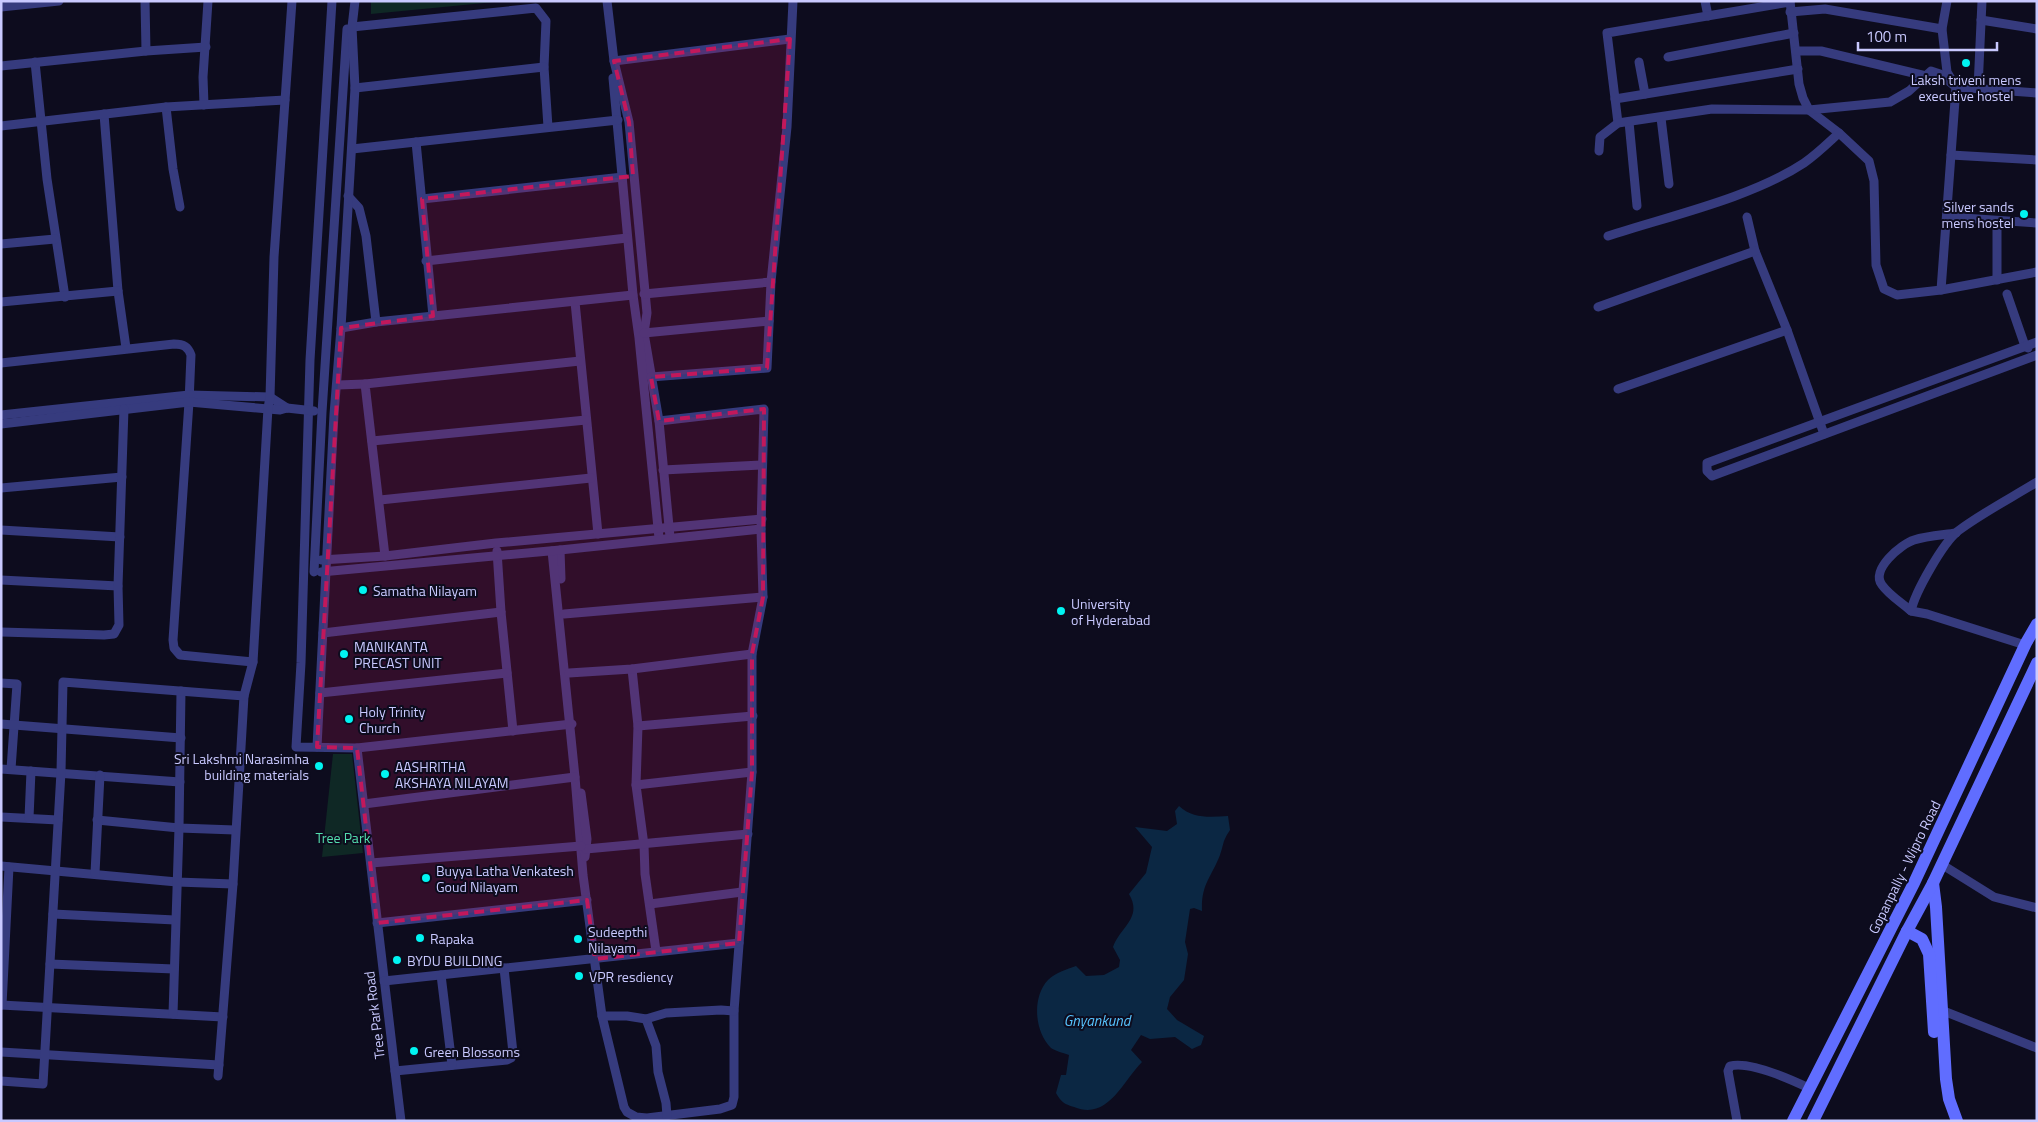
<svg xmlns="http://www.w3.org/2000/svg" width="2038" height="1122" font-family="'Titillium Web',sans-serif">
	<rect width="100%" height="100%" fill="#0d0c1e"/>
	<!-- green -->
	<g fill="#0f2825">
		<path d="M371,1H505L371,14Z"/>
		<path d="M333,754H352L363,853L322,857Z"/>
	</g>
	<!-- water -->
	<path fill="#0b2743" d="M1179,806C1193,819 1210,817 1228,816L1230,830C1222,842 1224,844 1220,855C1211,878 1201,884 1202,911L1194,908L1190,909L1185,942L1188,954L1184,980L1170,997L1167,1009L1177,1020L1204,1036L1201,1045L1192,1049L1175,1037L1150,1039L1141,1035L1131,1050L1142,1062C1123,1081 1108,1121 1074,1107C1064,1104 1061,1102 1056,1093L1061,1075H1066L1069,1055C1064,1053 1055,1051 1051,1048C1034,1031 1032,997 1048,980C1055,973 1067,969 1076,966L1086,976L1104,975L1119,967L1120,960L1113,947C1120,927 1143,918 1129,894L1146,873L1152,847L1135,827L1167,831L1177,824L1175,811Z"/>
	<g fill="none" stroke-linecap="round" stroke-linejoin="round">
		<!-- street -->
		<g stroke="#363b7e" stroke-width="9">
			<path d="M145,1L146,51"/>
			<path d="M332,1L310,360L301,663L296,747L357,748L572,724"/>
			<path d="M607,1L614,61L629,122L647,313L644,333L659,421L670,537"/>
			<path d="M1705,1L1708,16"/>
			<path d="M1790,1L1799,84L1803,98L1809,110L1839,133L1869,161L1874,181L1876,265L1884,289L1897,295L1941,290L2037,272"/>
			<path d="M1,7L59,1"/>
			<path d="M1790,12L1825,9L1942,29"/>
			<path d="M1981,20L2037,29"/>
			<path d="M352,27L536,8L546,21L544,67L548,127"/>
			<path d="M1796,51H1821L1926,76"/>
			<path d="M1668,57L1794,33"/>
			<path d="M614,61L790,39"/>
			<path d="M35,62L47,179L65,297"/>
			<path d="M1639,62L1645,94"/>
			<path d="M1,66L146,51L206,47"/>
			<path d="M613,78L633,295L639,338L659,538"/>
			<path d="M355,88L544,67"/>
			<path d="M1978,88L1982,1"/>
			<path d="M1615,99L1798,69"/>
			<path d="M204,105L203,77L208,1"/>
			<path d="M166,107L173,169L180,207"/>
			<path d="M104,114L118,291L126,348"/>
			<path d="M1661,118L1669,184"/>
			<path d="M1629,122L1637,206"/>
			<path d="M1618,123L1607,33L1790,2"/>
			<path d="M1,126L166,107L285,100"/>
			<path d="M416,142L433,316"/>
			<path d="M352,149L618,120"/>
			<path d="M1599,151L1600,137L1618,123L1712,109L1809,110L1890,102L1909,91L1931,71L1940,74L1956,87L2037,93"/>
			<path d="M1951,155L2037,160"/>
			<path d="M348,196L359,208L366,236L376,322"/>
			<path d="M422,199L623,177"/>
			<path d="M1747,217L1755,251L1787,330L1824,434"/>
			<path d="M1948,217L2037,223"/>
			<path d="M1608,236C1669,216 1751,198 1804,163C1817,154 1828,143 1839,133"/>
			<path d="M1,244L55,239"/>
			<path d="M426,261L627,238"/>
			<path d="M1997,280V221"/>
			<path d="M1941,290L1956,87L1947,72L1942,29L1947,1"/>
			<path d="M644,294L771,282"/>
			<path d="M2007,294L2025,346L2028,348"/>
			<path d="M1,302L118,291"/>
			<path d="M575,302L598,534"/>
			<path d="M1598,307L1755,251"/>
			<path d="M341,328L376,322L633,295"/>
			<path d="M644,333L769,321"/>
			<path d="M2037,342L1707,463V471L1712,476L2037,355"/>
			<path d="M1,363L174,344C184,344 188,347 191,355L189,402L173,640L174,648L180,655L253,662"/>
			<path d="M651,377L767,368L771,282L787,127L793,1"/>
			<path d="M338,385L365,384"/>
			<path d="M1618,389L1787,330"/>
			<path d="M1,415L189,395L270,397L287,408"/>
			<path d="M1,424L189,402L280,410L287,408L314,411"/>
			<path d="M372,441L586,420"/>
			<path d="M663,470L761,465"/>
			<path d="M1,488L122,477"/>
			<path d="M380,500L591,478"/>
			<path d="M1,530L120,537"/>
			<path d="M560,550L561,579"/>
			<path d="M497,551L501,612L513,731"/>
			<path d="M552,551L575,777L583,875L602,1016L624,1107L627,1112L636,1117L647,1118L720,1109L732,1105L734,1097V1011L752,772V654L763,597L761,529L764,409L659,421"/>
			<path d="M385,556L365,384L580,361"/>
			<path d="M321,560L385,556L496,543L762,519"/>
			<path d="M314,572L322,412L347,29"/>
			<path d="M321,572L560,550L761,529"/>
			<path d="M1,580L118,586"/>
			<path d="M1911,611C1902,603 1889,595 1882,585C1870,570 1901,544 1914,540C1927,536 1943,535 1956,533"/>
			<path d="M564,614L763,597"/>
			<path d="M1,632L104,635L114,634L119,625L118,586L124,409"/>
			<path d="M323,633L501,612"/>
			<path d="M2025,645L1927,614L1911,611C1915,592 1943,543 1958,531C1982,513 2011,498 2037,482"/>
			<path d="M632,669L638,726L636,785L644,845L645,874L656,951"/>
			<path d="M569,673L632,669L752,654"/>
			<path d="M1,683L17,684L11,769"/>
			<path d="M320,693L507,673"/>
			<path d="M1,724L181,738"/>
			<path d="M638,726L753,716"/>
			<path d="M317,747L334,414L341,328L355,88L352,27L355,1"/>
			<path d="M357,748L395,1071L507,1060L511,1058L513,1053L504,968"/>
			<path d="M1,769L180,782"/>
			<path d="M636,785L752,772"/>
			<path d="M581,793L587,839L585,857"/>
			<path d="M364,804L575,777"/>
			<path d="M1,817L58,820"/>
			<path d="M29,818L31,771"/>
			<path d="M97,820L179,828L235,830"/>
			<path d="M586,849L748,834"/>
			<path d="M371,863L581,846"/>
			<path d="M1941,864L1994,897L2037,908"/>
			<path d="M1,866L177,882L233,884"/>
			<path d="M95,873L100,775"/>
			<path d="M650,904L742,892"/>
			<path d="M53,914L175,920"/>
			<path d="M377,923L587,900"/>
			<path d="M50,964L174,969"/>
			<path d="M441,975L452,1065"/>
			<path d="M384,981L739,943"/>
			<path d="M1,1005L223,1017"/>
			<path d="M2,1005L9,867"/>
			<path d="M1941,1010L2037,1048"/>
			<path d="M173,1014L179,828L181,691"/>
			<path d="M602,1016H627L646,1019L666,1013L721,1010L734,1011"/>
			<path d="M646,1019L656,1046L658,1072L666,1103L667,1116"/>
			<path d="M1,1052L219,1065"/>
			<path d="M395,1071L401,1121"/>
			<path d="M218,1076L233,884L244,696"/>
			<path d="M1,1081L43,1084L61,772L63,682L244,696L253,662L268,408L270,397L274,257L292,1"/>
			<path d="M1737,1121L1728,1071L1730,1066C1750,1061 1790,1079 1809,1088"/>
		</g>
		<!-- secondary -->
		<g stroke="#606dff" stroke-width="12">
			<path d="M1933,883L1936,907L1946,1079L1949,1099L1957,1121"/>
			<path d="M1907,931L1922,939L1929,954L1934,1032"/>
			<path d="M1793,1121L1914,883L2026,643L2037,624"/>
			<path d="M1813,1121L1907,931L1933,883L2037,663"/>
		</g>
	</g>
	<!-- marked area -->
	<path fill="#c2185b" fill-opacity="0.2" stroke="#c2185b" stroke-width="4" stroke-dasharray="10 6" stroke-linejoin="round" d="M790,39L767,368L651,377L659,421L764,409L763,597L752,654V772L739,943L595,959L587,900L377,923L357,748L317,747L341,328L433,316L422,199L633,176L629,122L614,61Z"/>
	<!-- markers -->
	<g fill="#00f4f2" stroke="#0d0c1e" stroke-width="2">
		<circle cx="1966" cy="63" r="5"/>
		<circle cx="2024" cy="214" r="5"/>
		<circle cx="363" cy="590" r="5"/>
		<circle cx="1061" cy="611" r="5"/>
		<circle cx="344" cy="654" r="5"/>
		<circle cx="349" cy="719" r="5"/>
		<circle cx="319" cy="766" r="5"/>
		<circle cx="385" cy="774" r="5"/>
		<circle cx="426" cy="878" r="5"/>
		<circle cx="420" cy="938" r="5"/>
		<circle cx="578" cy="939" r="5"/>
		<circle cx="397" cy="960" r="5"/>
		<circle cx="579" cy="976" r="5"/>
		<circle cx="414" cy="1051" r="5"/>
	</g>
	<g text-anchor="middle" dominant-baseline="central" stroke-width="4" stroke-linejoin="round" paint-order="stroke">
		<!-- poi labels -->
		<g font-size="14" fill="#c9c9ff" stroke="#0d0c1e" text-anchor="start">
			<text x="1966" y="79" text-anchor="middle">Laksh triveni mens<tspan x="1966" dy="16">executive hostel</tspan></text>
			<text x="2014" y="206" text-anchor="end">Silver sands<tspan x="2014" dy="16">mens hostel</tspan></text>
			<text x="373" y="590">Samatha Nilayam</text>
			<text x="1071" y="603">University<tspan x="1071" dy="16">of Hyderabad</tspan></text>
			<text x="354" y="646">MANIKANTA<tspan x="354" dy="16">PRECAST UNIT</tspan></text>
			<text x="359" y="711">Holy Trinity<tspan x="359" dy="16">Church</tspan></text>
			<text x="309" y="758" text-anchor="end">Sri Lakshmi Narasimha<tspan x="309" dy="16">building materials</tspan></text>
			<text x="395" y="766">AASHRITHA<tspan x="395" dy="16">AKSHAYA NILAYAM</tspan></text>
			<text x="436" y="870">Buyya Latha Venkatesh<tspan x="436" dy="16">Goud Nilayam</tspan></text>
			<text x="588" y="931">Sudeepthi<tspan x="588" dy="16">Nilayam</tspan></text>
			<text x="430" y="938">Rapaka</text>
			<text x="407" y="960">BYDU BUILDING</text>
			<text x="589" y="976">VPR resdiency</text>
			<text x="424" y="1051">Green Blossoms</text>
		</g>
		<!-- park labels -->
		<g font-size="14" fill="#54dfae" stroke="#0d0c1e">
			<text x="343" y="837">Tree Park</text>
		</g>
		<!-- street labels -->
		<g font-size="14" fill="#c9c9ff" stroke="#0d0c1e">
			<text transform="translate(1904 867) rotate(-64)">Gopanpally - Wipro Road</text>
			<text transform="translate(374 1015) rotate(-97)">Tree Park Road</text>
		</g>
		<!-- water labels -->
		<g font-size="15" font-style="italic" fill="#57c4ff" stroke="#0d0c1e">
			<text x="1097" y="1020">Gnyankund</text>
		</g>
	</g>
	<!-- border -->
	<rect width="2038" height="1122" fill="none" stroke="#c9c9ff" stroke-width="5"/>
	<!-- scale -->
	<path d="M1858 42v8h139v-8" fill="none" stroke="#c9c9ff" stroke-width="2.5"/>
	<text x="1866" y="42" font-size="15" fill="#c9c9ff" stroke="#0d0c1e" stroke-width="4" paint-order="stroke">100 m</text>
</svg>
